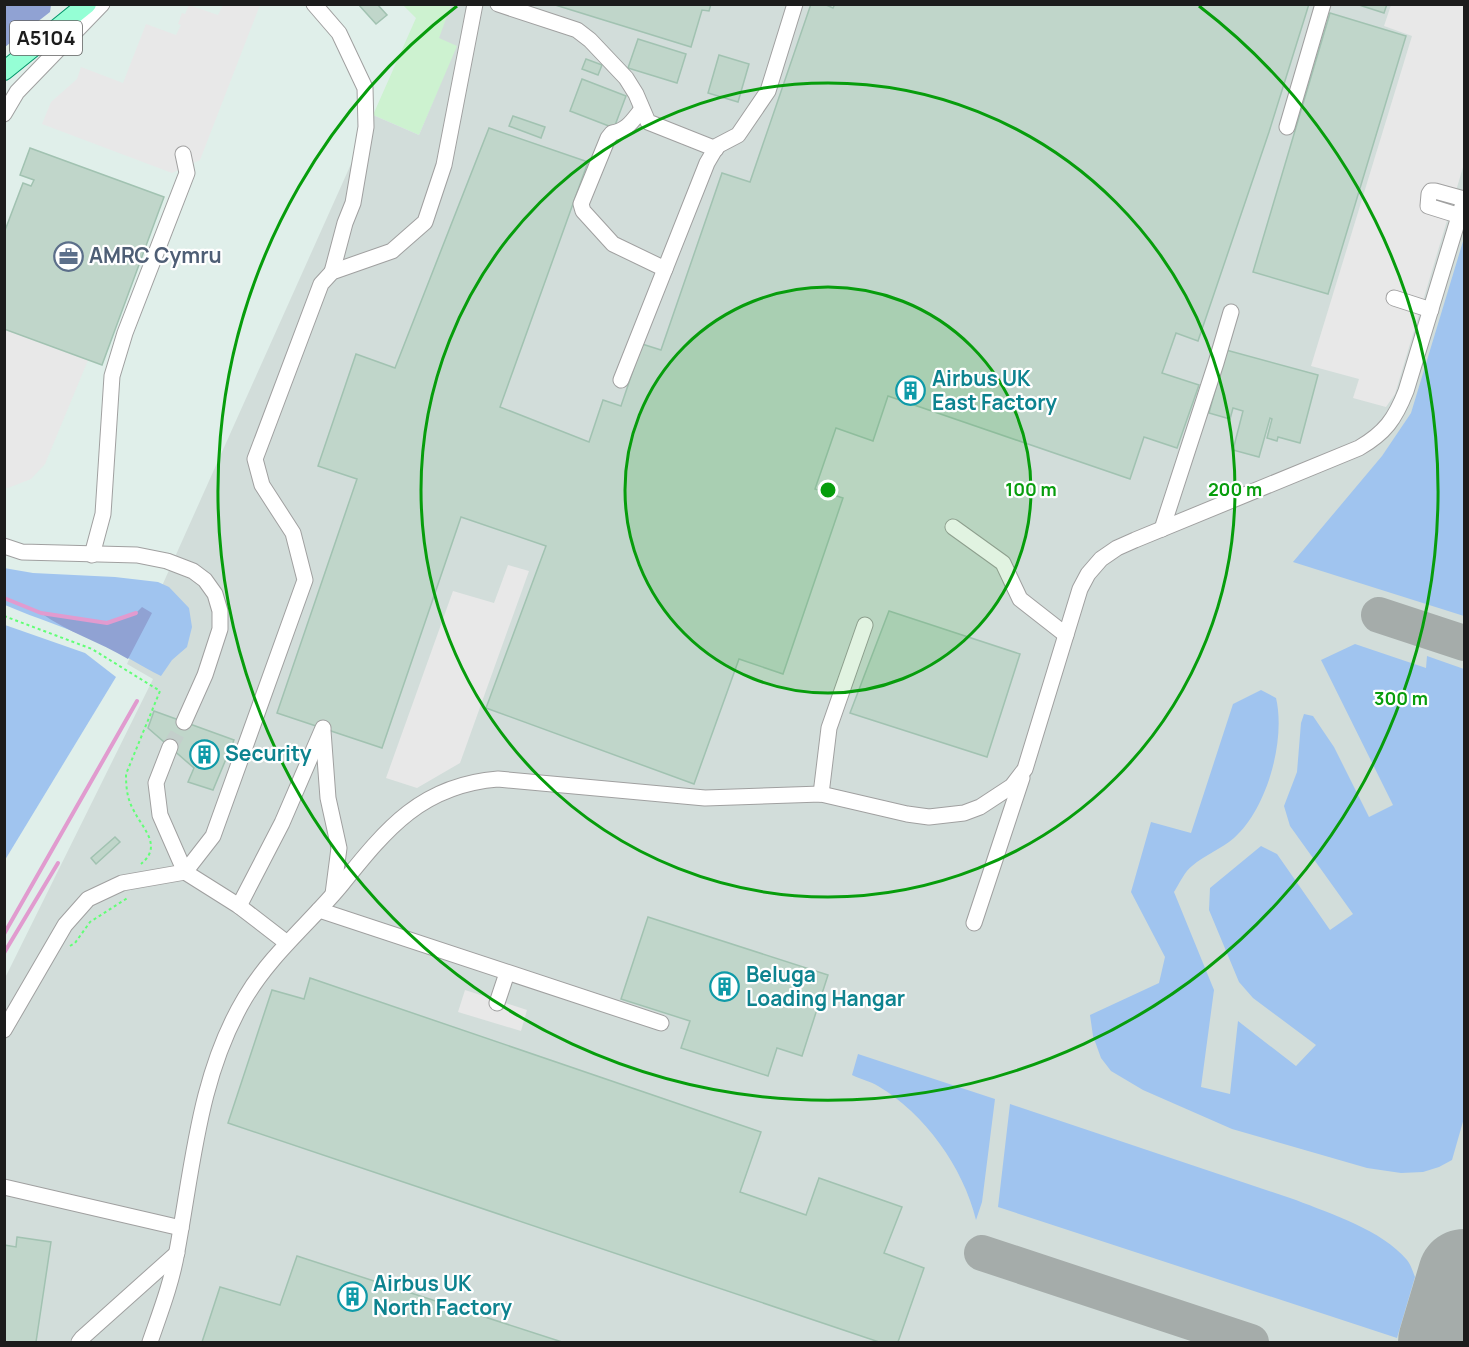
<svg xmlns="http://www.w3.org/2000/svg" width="1469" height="1347" viewBox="0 0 1469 1347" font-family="Manrope,sans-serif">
  <rect width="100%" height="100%" fill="#e0efea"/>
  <polygon fill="#cdf2d0" points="403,5 451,5 440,37 458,46 419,135 373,115 416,18"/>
  <polygon fill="#d2ddda" points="451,5 1464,5 1464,1342 5,1342 4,980 153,679 127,664 373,115 419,135 457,46 439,38"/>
  <g fill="#a0c4ef">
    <polygon points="1464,238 1464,616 1293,562 1382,456 1411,413"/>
    <path d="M4 568 33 573 115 577 158 582 169 587 189 608 192 627 187 647 172 660 161 676C141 666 123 654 104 645 72 629 37 619 5 605Z"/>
    <polygon points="5,625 85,653 116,677 5,860"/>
    <path d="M1355 644 1426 668 1427 656 1464 669V1118L1452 1160 1439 1167 1423 1172 1401 1173 1367 1168 1232 1129 1143 1090 1111 1071 1101 1058 1093 1036 1090 1015 1159 983 1165 957 1131 892 1151 822 1191 833 1233 704 1261 690 1276 698C1286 740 1267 809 1234 838 1221 849 1205 855 1192 866 1185 871 1179 884 1174 892L1214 990 1201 1087 1230 1094 1238 1021 1296 1066 1316 1045 1253 998 1239 982 1209 910 1210 888 1261 846 1277 854 1330 930 1353 914 1290 826 1284 806 1297 772 1301 723 1304 714 1313 716 1334 747 1369 817 1393 805 1321 660Z"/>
    <path d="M858 1054 995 1099 982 1202 976 1220C963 1167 925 1114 878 1086 870 1081 860 1079 852 1075Z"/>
    <path d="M1010 1104 1296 1200C1331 1214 1382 1230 1407 1260 1411 1265 1413 1272 1415 1277L1397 1338 998 1207Z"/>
  </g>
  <g fill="#90a2d3">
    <polygon points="5,4 51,4 51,5 50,12 5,47"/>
    <path d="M142 607 152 613 128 659C100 642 67 632 41 613L107 623 136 613Z"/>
  </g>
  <g fill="#e8e8e8">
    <polygon points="189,5 218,15 223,5 260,5 200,160 172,173 42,124 51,102 77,79 81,67 123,83 146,24 176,35 181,25 178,24 182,13 185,14"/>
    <polygon points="1391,5 1464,5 1464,164 1395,394 1386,407 1353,398 1359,379 1311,366 1412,36 1384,26"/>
    <polygon points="4,306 93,348 45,464 31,479 8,488 4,488"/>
    <polygon points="508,565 529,571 460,763 417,788 386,778 453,591 494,603"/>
    <polygon points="465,990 527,1010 521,1031 458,1012"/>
  </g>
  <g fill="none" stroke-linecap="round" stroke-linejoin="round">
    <g stroke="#e19bcf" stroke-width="4">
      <polyline points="4,598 41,613 107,623 136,613"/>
      <polyline points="4,934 137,701"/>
      <polyline points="4,953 58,863"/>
    </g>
    <g stroke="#a5acaa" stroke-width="36">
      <polyline points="1379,615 1464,643"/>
      <polyline points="982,1253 1251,1342"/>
    </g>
    <polyline stroke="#a5acaa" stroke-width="92" points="1444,1342 1464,1275"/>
  </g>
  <g fill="#c0d6ca" stroke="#a1c2b1" stroke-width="1.5">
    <polygon points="358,4 377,4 387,15 376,24"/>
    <polygon points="552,4 711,4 709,11 702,10 691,47"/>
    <polygon points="811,4 824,4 833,8 835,4 1309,4 1269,132 1198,341 1176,333 1162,373 1199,385 1177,448 1144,437 1130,479 888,396 873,441 836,428 815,489 843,498 783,674 739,659 694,784 486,708 546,546 461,517 382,748 277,713 357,479 318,466 356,354 395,368 489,128 588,162 500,407 589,442 603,400 621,406 642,344 661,350 722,173 750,182"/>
    <polygon points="1356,4 1387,4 1384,13"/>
    <polygon points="1330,13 1406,36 1328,294 1253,272"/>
    <polygon points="638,39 686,54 677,83 628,68"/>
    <polygon points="719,55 749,64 738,102 708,93"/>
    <polygon points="586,59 602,65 598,75 582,69"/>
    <polygon points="582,79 626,96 614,128 570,111"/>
    <polygon points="513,116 545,127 541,138 509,126"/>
    <polygon points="30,148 164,197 102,365 4,329 4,233 23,183 31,186 34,180 20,175"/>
    <polygon points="1226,350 1318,375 1300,443 1278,437 1277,441 1267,438 1272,419 1270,418 1259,457 1233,450 1243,411 1233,408 1230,419 1209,413"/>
    <polygon points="889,611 1020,654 987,757 850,713"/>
    <polygon points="154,711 234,740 213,790 188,782 194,768 148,728"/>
    <polygon points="115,837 120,842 96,864 91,858"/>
    <polygon points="648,917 828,975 802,1056 777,1048 768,1076 681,1048 690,1021 621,999"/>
    <polygon points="310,978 761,1132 740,1192 806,1215 819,1178 902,1207 884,1253 924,1268 898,1342 879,1342 228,1123 272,990 304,999"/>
    <polygon points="17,1237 51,1242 36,1342 4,1342 4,1245 16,1247"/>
    <polygon points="297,1256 562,1342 202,1342 220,1287 280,1305"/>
  </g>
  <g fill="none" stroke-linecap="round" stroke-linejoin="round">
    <polyline stroke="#c3cfcb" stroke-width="15" stroke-dasharray="15 8" stroke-linecap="butt" points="170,747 184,722"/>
    <defs>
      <g id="minor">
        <polyline points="314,4 339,33 365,88 366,127 353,203 345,223 332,272"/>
        <polyline points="498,4 577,30 590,40 626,78 636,94 648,122 716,149"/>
        <path d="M642 109C633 120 627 131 612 133L608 138 581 204 583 211 613 244 665 269"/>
        <polyline points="4,114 17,92 102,4"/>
        <polyline points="1287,127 1323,4"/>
        <polyline points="1460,216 1428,206 1429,194 1431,191 1435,191 1464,199"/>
        <polyline points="1394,298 1431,310"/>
        <polyline points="621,380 707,163 717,146 738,135 768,91 795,4"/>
        <polyline points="953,527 1003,563 1020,599 1066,635"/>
        <polyline points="1162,529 1216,363 1231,312"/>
        <polyline points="4,546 22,552 137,555 167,561 193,571 205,580 215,594 220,611 220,629 205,675 184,722"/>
        <polyline points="92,555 103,514 112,376 125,333 187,173 183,154"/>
        <polyline points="323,731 328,798 339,848 333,894"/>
        <polyline points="170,747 156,783 160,815 185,872 239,906 287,943"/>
        <polyline points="821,794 829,728 865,625"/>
        <polyline points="239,906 282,823 323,728"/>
        <polyline points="319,910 661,1023"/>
        <polyline points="974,923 1022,778"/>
        <polyline points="497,1003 507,973"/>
        <polyline points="4,1030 65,925 88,899 122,883 185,872 213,836 305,580 293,533 262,485 255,459 321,284 332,272 392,251 425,222 444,165 475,4"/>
        <polyline points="4,1187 181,1228"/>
        <polyline points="79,1342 82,1338 177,1253"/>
        <path d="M150 1342C160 1313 172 1282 177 1251 193 1165 199 1075 245 998 271 954 310 923 342 884 387 828 422 785 498 779L705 798 821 794 907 814 929 817 964 813 980 807 1012 786 1025 769 1080 589 1088 574 1101 559 1117 548 1135 540 1359 448C1385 433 1395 419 1406 391L1464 200"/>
      </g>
      <polyline id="major" points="4,71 87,4"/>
    </defs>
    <use href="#minor" stroke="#a0a0a0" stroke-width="17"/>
    <use href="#major" stroke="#009468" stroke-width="20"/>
    <g stroke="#61ff76" stroke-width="2" stroke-dasharray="3 3" stroke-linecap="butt">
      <path d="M4 616 92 649 160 691 126 774C126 787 127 799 134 811 143 829 163 846 141 864"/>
      <polyline points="70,946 75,943 90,922 129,897"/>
    </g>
    <use href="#minor" stroke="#fff" stroke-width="15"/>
    <use href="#major" stroke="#95ffd5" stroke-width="18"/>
  </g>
  <circle cx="828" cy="490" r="203" fill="#079d0c" fill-opacity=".12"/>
  <g fill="none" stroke="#079d0c" stroke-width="3">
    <circle cx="828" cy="490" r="203"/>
    <circle cx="828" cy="490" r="407"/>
    <path d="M1199 6A610 610 0 1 1 457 6"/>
  </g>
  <defs>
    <symbol id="office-ring" viewBox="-11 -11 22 22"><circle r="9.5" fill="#fff" stroke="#5c6f8a" stroke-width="1.5"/><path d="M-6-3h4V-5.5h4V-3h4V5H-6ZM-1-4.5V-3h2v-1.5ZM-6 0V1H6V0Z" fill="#5c6f8a"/></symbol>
    <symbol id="building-ring" viewBox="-11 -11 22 22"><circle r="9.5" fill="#fff" stroke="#0f9aa8" stroke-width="1.5"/><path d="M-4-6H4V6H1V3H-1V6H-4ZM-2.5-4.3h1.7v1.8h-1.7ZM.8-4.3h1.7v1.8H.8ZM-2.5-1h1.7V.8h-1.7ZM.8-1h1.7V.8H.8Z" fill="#0f9aa8"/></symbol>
  </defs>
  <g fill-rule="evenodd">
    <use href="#office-ring" x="52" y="240" width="33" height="33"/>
    <use href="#building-ring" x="894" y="374" width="33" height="33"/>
    <use href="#building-ring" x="188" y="738" width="33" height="33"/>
    <use href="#building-ring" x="708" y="970" width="33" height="33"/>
    <use href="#building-ring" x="336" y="1280" width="33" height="33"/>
  </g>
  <g text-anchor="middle" stroke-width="4.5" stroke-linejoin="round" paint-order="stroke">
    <rect fill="#fff" stroke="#606060" stroke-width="1.5" x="10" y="21" width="72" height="34" rx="4.5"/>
    <g font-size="20" font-weight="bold" fill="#1c1c1c">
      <text x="46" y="45">A5104</text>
    </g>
    <g font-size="21" font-weight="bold" fill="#4e5e75" stroke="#fff" text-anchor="start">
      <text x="89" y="263">AMRC Cymru</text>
    </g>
    <g font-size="21" font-weight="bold" fill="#0d838f" stroke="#fff" text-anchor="start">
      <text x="932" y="386">Airbus UK<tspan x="932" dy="24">East Factory</tspan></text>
      <text x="225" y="761">Security</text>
      <text x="746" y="982">Beluga<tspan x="746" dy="24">Loading Hangar</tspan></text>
      <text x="373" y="1291">Airbus UK<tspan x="373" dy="24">North Factory</tspan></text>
    </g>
  </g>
  <circle cx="828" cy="490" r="9" fill="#079d0c" stroke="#fff" stroke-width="3"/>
  <g font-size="18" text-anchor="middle" font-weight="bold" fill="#079d0c" stroke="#fff" stroke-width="4.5" stroke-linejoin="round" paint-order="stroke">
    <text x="1031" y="496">100 m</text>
    <text x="1235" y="496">200 m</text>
    <text x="1401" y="705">300 m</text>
  </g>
  <rect width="1469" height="1347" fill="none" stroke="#1c1c1c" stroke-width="12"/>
</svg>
